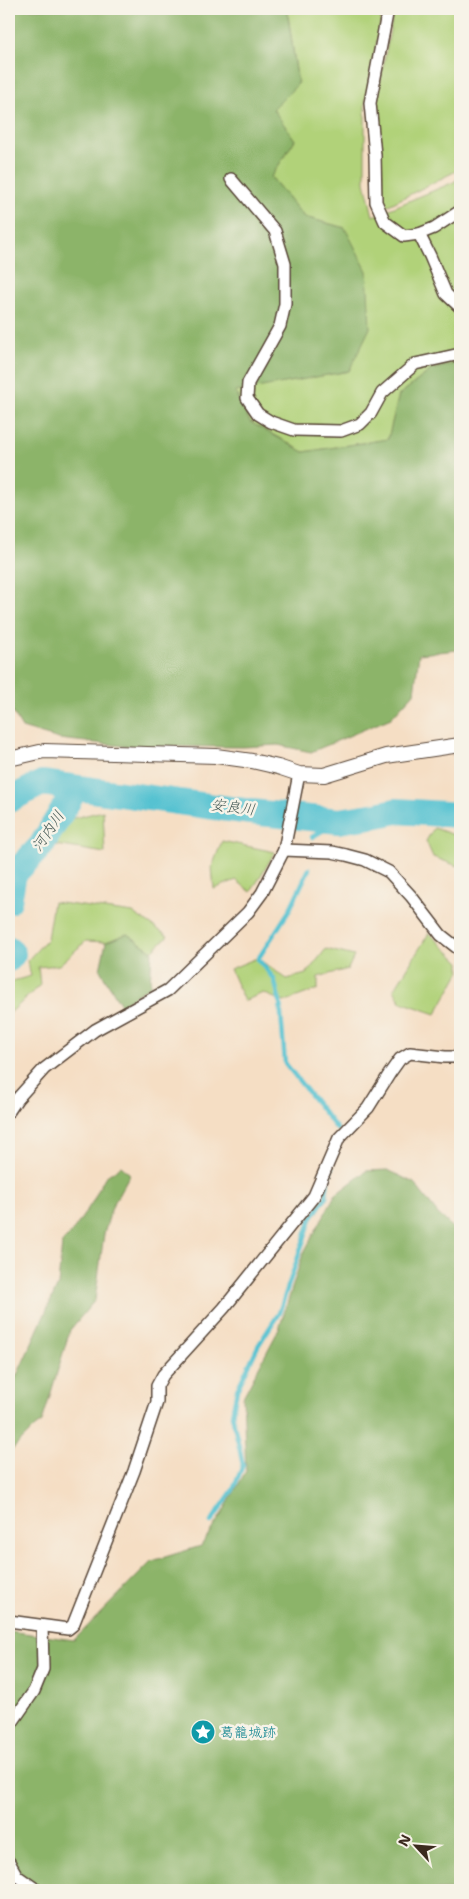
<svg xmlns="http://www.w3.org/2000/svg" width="469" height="1899" viewBox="0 0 469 1899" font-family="'Shantell Sans','Klee One',sans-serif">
  <rect width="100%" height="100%" fill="#f7f3e8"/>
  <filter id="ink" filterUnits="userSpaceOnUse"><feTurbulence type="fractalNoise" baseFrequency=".02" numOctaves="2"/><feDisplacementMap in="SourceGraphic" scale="10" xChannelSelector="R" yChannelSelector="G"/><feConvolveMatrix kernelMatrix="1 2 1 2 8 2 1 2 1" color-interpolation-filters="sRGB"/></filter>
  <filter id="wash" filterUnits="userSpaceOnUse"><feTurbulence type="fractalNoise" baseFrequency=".0096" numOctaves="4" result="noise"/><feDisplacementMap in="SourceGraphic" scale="20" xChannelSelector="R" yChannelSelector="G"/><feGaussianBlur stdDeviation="1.12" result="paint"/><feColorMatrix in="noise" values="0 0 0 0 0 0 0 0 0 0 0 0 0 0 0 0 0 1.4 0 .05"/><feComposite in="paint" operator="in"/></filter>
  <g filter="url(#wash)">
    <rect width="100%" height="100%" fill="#f5dec4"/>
    <g fill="#b1d279" stroke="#767e4c">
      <polygon points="287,9 383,9 365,104 365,182 373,216 454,182 460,176 460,362 431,370 399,395 388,439 304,452 250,422 235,391 349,371 345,228 304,217 271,177 295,140 272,109 298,84"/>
      <polygon points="394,9 460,9 460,169 383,208 376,104"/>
      <polygon points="103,811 105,853 56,845 66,820"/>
      <polygon points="434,828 460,837 460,864 458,866 433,857 426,841"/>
      <polygon points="222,841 275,852 251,892 236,880 214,889 212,867"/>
      <polygon points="53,902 133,913 168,936 152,951 127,934 106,942 86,941 59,965 38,967 40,985 9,1014 9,985 13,981 31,976 27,961 47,939"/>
      <polygon points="429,933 460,962 460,971 436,1014 401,1002 394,990"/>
      <polygon points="326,949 354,956 348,969 318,977 318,989 284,1002 263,993 244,1001 230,969 257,958 287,979 306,974"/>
    </g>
    <g fill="#8cb469" stroke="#646f44">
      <polygon points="9,9 287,9 298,84 273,109 295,140 271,177 304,217 345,228 367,271 370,328 349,371 235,392 250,422 304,452 388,439 399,395 431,370 460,362 460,647 458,650 419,654 414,693 391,718 311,752 278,745 243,747 123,746 59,739 22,728 9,706"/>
      <polygon points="127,934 152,951 150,986 121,1005 100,970 106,942"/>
      <polygon points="121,1166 130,1174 112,1207 104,1234 95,1300 70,1330 42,1422 35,1427 9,1453 9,1389 19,1371 58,1285 62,1243 75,1228 93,1201 105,1177"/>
      <polygon points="388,1170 414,1183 438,1214 460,1234 460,1890 9,1890 9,1631 74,1640 152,1561 201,1546 223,1512 246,1471 243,1397 279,1329 303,1254 335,1195 366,1171"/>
    </g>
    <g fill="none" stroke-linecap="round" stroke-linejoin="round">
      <g stroke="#56c2d1" stroke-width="4.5">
        <polyline points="312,837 339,821"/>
        <polyline points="309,869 289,911 258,959 274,979 280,1002 285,1063 337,1129"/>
        <polyline points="211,1522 233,1490 243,1465 232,1415 237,1390 258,1346 279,1313 311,1219 326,1197 328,1178 332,1168"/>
      </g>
      <g stroke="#56c2d1" stroke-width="26">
        <polyline points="9,800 42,783 251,812 339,821 378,815 396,811 460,815"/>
        <polyline points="9,901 14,874 41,846 76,788"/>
        <polyline points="9,949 13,954 9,959"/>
      </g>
    </g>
  </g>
  <g filter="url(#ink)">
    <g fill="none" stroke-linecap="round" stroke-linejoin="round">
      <defs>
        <g id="minor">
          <polyline points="388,9 370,103 375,155 376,202 385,222 404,236 419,234"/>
          <polyline points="231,179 275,231 285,264 285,304 280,326 248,383 247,398 258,414 271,422 294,430 341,431 360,424 371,413 382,393 415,364 460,354"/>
          <polyline points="460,211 434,228 419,234 430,256 446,294 460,307"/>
          <polyline points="284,850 332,852 346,855 365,860 389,872 411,896 441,935 460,950"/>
          <polyline points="9,1111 17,1099 44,1069 95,1030 168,990 248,912 262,893 284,850 299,774"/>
          <polyline points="9,1621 68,1629 73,1625 134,1471 157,1402 157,1386 163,1375 224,1308 314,1196 339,1138 368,1108 390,1073 400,1059 410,1053 445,1057 460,1057"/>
          <polyline points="9,1727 34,1691 43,1669 42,1626"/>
          <polyline points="9,1862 17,1876 37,1890"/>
        </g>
        <polyline id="tertiary" points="9,759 44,751 216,756 252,761 278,767 299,774 324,775 386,756 460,745"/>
      </defs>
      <use href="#minor" stroke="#574537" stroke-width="14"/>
      <use href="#tertiary" stroke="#574537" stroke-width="16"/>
      <use href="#minor" stroke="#fff" stroke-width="11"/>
      <use href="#tertiary" stroke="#fff" stroke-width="14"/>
    </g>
  </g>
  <defs>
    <symbol id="sight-disc" viewBox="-11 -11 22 22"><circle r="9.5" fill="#0f9aa8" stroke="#f7f3e8"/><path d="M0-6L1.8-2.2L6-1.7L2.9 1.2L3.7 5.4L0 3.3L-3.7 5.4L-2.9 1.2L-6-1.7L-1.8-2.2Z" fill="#fff"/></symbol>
  </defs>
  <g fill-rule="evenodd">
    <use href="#sight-disc" x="189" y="1718" width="28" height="28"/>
  </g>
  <g text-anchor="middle" stroke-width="5" stroke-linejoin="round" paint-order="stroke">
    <g font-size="14" fill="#0d838f" stroke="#f7f3e8" text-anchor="start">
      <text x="220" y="1737">葛籠城跡</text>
    </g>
    <g font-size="15" font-style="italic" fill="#435854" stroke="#f7f3e8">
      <text transform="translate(233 807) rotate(7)" y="5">安良川</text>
      <text transform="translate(48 831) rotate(-56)" y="5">河内川</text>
    </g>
  </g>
  <rect width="469" height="1899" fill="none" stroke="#f7f3e8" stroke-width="30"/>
  <g transform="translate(416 1846) rotate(296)" stroke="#f7f3e8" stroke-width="4" paint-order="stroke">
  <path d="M0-4L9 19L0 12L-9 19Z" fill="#3b2a1e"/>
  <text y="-8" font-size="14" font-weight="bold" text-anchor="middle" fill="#3b2a1e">N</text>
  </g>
</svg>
